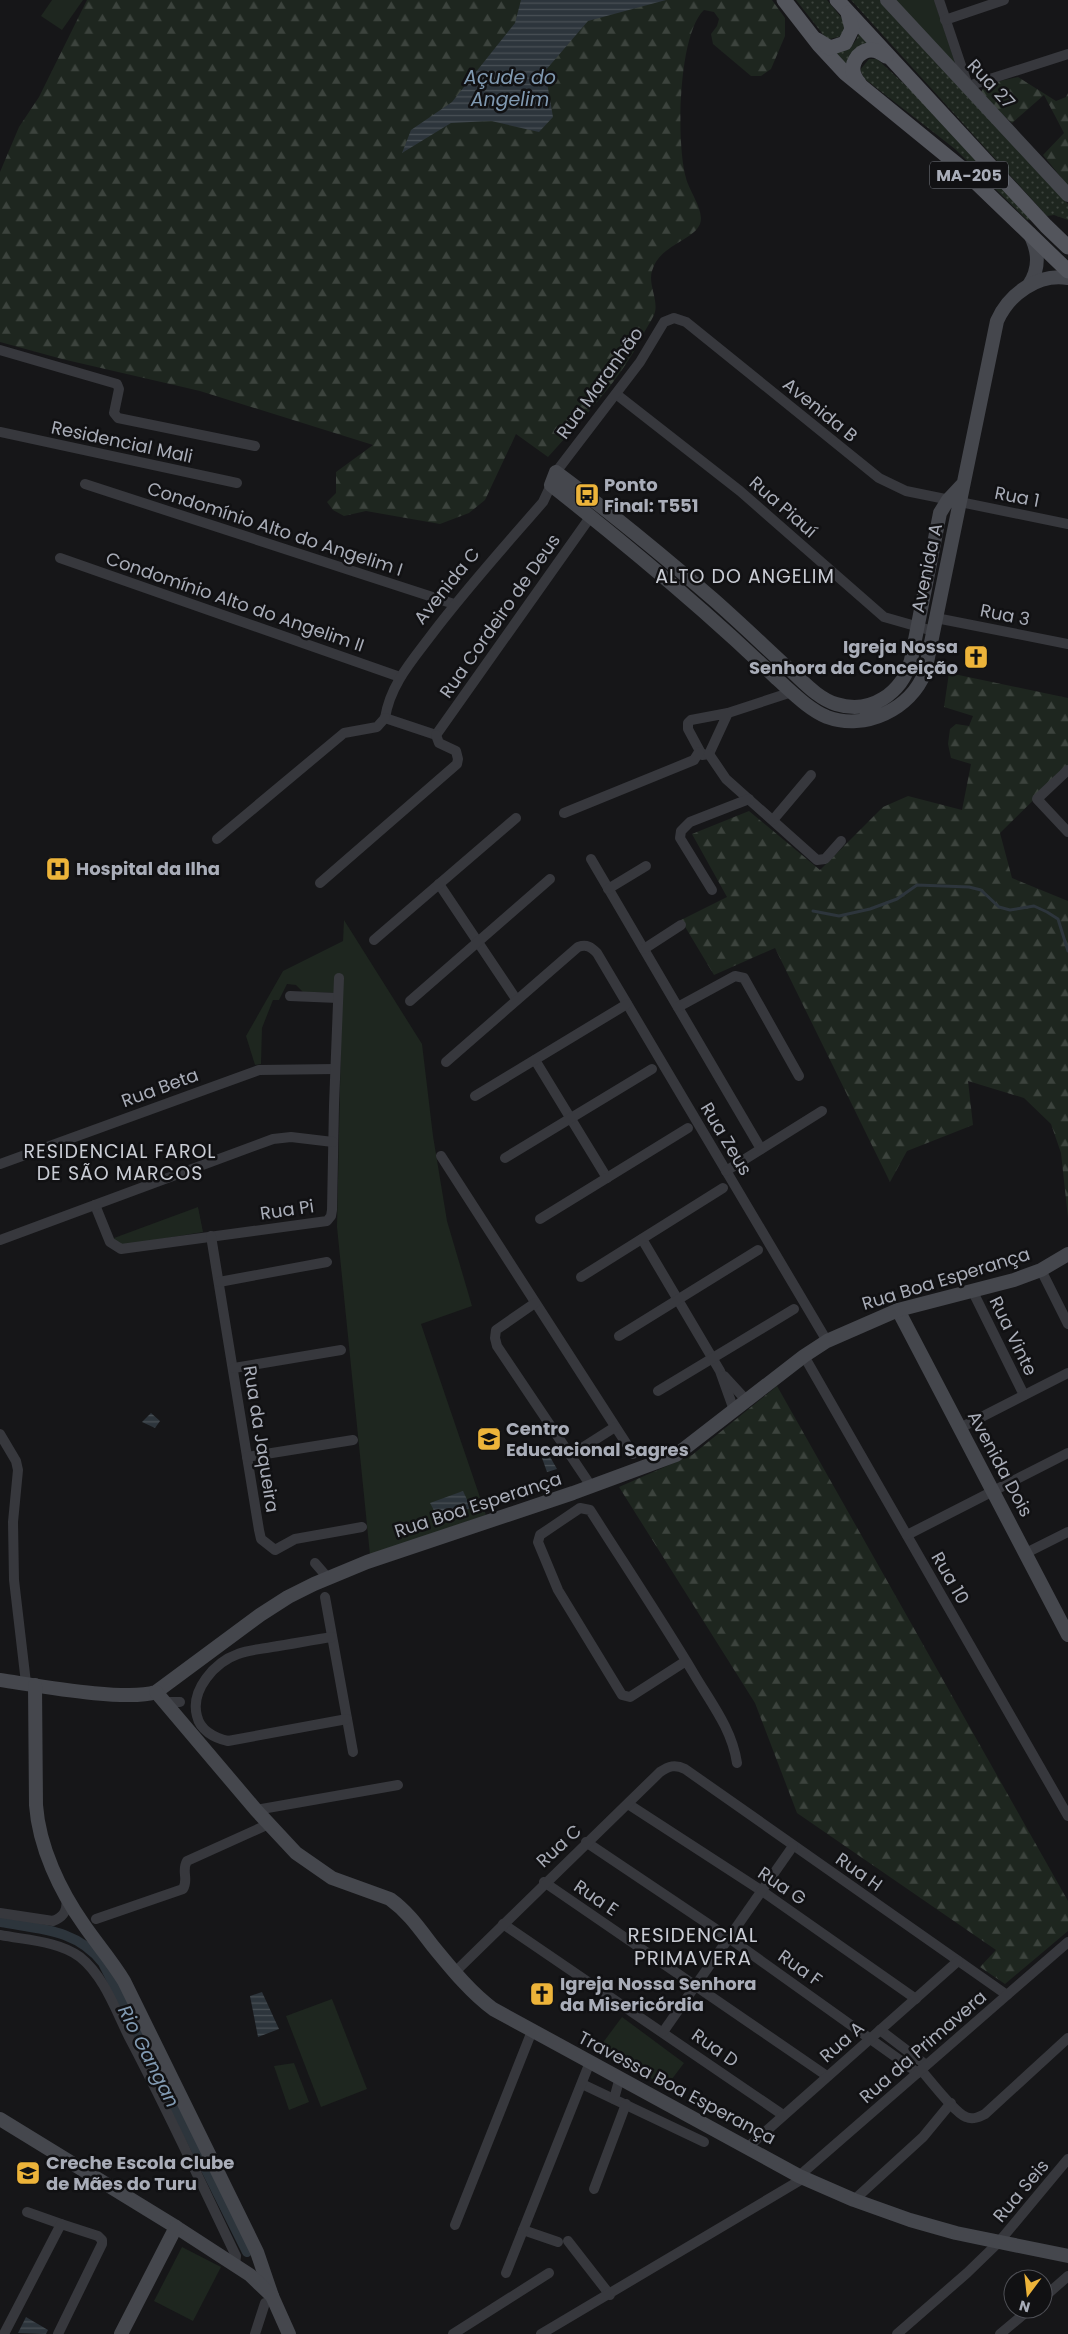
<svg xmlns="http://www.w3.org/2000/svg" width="1068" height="2334" viewBox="0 0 1068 2334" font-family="Poppins,sans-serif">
  <defs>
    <pattern id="grass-dots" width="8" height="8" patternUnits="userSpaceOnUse" patternTransform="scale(1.25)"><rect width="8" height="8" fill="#1e261f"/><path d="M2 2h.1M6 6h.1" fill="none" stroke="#3c433d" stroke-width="1.8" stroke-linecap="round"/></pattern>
    <pattern id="forest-firs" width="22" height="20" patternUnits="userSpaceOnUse" patternTransform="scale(1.25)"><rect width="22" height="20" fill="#1e261f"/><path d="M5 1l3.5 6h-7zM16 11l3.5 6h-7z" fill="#3c433d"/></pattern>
    <pattern id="water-rules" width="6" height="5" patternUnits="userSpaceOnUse" patternTransform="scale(1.25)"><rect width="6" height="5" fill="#2d353c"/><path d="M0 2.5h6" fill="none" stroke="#495056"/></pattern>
  </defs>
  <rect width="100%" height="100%" fill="#161618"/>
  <g fill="url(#grass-dots)">
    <polygon points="796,0 827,0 846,23 842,36 830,39 825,37"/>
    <polygon points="851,0 882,0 1068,204 1068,220 1054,215 1047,216"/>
    <path d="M860 30 872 45 847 66 834 53C849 51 856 44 860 30Z"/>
    <polygon points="869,59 877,59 913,92 1032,220 1027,220 955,149 865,79 860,70"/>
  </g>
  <g fill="url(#forest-firs)">
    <path d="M87 0H772L785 18V36L771 69 761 76H751L713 44 711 34 717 26 719 19 714 12 704 10C678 34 676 144 686 178 689 191 705 211 700 224 693 241 659 245 652 271 648 284 658 299 655 312 653 319 646 328 643 335 619 382 583 418 548 457L516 434 485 500 469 513 440 524 366 511 344 516 333 510 327 502 336 493V472L373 445 200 391 62 359 0 342V172L19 127 39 97Z"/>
    <polygon points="1018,77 1056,101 1066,97 1068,93 1068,186 1043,155 1064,133 1044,95 1012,123 984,97 981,92 986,84"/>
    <polygon points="949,673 1068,698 1068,766 1000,833 1012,878 1068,901 1068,1218 1061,1153 1051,1124 1024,1098 968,1081 973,1125 907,1151 890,1182 775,948 714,975 681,920 727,897 692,834 749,811 820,870 883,807 908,796 962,810 971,764 951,758 948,744 950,729 956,724 969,726 973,716 944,707"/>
    <polygon points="777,1386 1068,1901 1068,1931 1005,1984 980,1967 996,1950 797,1813 755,1703 619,1487 692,1455"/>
  </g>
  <g fill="#1e261f">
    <polygon points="52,0 83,0 62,30 41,16"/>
    <polygon points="894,0 934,0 955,62 953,63"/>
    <polygon points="344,920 422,1044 433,1136 447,1221 472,1306 421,1324 486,1515 370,1555 337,1227 342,993 303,992 296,985 287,984 279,1000 273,1000 262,1028 261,1064 255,1065 246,1036 283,971 343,941"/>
    <polygon points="198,1207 203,1232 119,1246 116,1244 114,1238"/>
    <polygon points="332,1999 367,2089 321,2107 286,2016"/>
    <polygon points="622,2017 684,2063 666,2087 599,2048"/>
    <polygon points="294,2063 309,2102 289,2110 274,2066"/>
    <polygon points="182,2247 221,2267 193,2321 154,2301"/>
  </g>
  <g fill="url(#water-rules)">
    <polygon points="521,0 666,0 588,21 545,71 553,117 539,132 491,121 451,123 402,153 411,130 452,102 515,23"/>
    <polygon points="151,1413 160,1421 155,1428 142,1422"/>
    <polygon points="549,1455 557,1469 547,1472 542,1458"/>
    <polygon points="463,1491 471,1508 438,1518 430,1503"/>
    <polygon points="262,1992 279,2029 258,2037 250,1996"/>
    <polygon points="26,2317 48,2330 46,2334 18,2333"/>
  </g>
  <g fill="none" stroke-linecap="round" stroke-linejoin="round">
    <polyline stroke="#2d353c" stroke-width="3" points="813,911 839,916 870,909 897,899 917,885 969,887 981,890 999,907 1010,910 1034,906 1047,912 1058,919 1068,951"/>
    <path stroke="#2d353c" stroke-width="10" d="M0 1922C39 1929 77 1929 103 1963L247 2252"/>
    <g stroke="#37383d" stroke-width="10">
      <polyline points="939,0 968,86 1068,54"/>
      <polyline points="945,20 1004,0"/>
      <polyline points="0,350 117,384 119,389 114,413 118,418 255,446"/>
      <polyline points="616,394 740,491 884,617 933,631"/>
      <polyline points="0,432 237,483"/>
      <polyline points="556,472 640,362 664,322 674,318 686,322 879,478 906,491 1068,524"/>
      <polyline points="85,484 454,604"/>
      <polyline points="60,558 400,677"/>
      <polyline points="936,618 1068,644"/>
      <polyline points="728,713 709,754 702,755 688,729 688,723 691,720 728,713 792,692"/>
      <path d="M385 718C390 686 410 663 429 638 464 591 504 547 543 502L551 485"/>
      <polyline points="385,718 436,735"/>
      <polyline points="436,735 591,516"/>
      <polyline points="709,754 726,779 817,860 825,859 841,841"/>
      <polyline points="1068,770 1037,799 1068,832"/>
      <polyline points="564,813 694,760 699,752"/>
      <polyline points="773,820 811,775"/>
      <polyline points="217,839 344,733 377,727 385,718"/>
      <polyline points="591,859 761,1149"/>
      <polyline points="320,883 457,764 458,759 456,751 439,743 436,735"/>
      <polyline points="439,884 516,999"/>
      <polyline points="608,889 646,866"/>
      <polyline points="712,890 680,838 681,831 690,822 749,799"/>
      <polyline points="374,940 516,818"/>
      <polyline points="644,949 681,925"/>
      <polyline points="290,996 338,998"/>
      <polyline points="410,1001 550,879"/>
      <polyline points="678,1007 735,976 744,978 799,1076"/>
      <polyline points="535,1060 607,1178"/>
      <path d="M446 1062 578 947C587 944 591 947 597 953L827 1341"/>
      <polyline points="475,1096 627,1004"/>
      <polyline points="441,1156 633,1454"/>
      <polyline points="505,1158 652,1069"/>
      <polyline points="0,1164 259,1070 335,1069"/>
      <polyline points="726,1171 822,1111"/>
      <polyline points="95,1205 110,1242 121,1249 327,1221 331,1216 332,1210 334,1105 339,978"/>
      <polyline points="540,1219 688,1128"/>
      <polyline points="211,1236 259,1530 261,1539 275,1550 295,1539 362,1527"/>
      <polyline points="642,1239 720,1371 734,1410"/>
      <polyline points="0,1240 273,1139 291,1137 333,1142"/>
      <polyline points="1041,1270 1068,1324"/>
      <polyline points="581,1277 723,1188"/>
      <polyline points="219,1282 327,1262"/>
      <polyline points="973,1292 1024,1395"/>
      <polyline points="535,1303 496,1330 495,1338 497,1346 591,1486"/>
      <polyline points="619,1336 758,1250"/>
      <polyline points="804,1356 1068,1816"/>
      <polyline points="234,1368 341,1350"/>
      <polyline points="724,1376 747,1401"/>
      <polyline points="658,1391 794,1309"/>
      <polyline points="960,1428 1068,1373"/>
      <polyline points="0,1434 16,1461 18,1470 13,1522 14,1580 26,1683"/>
      <polyline points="571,1455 615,1427"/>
      <polyline points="247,1457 353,1440"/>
      <polyline points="907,1535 1068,1453"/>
      <polyline points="1026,1553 1068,1532"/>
      <polyline points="315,1563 328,1578"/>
      <polyline points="325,1597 353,1752"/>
      <path d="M332 1637C312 1640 292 1644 272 1647 261 1649 248 1650 238 1654 215 1662 190 1690 197 1716 200 1730 214 1738 228 1741L347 1719"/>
      <path d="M686 1661 630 1697 622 1695 558 1590 538 1542 540 1535 580 1508 590 1510C625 1565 661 1619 694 1674 711 1703 732 1729 737 1763"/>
      <polyline points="165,1702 180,1702"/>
      <polyline points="628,1804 762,1891 916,1999"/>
      <polyline points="256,1810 398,1785"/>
      <polyline points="586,1842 729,1938 918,2073"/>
      <polyline points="544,1882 827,2076"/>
      <path d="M0 1913 53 1921C64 1917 68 1910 66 1898"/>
      <path d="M96 1919 183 1889C189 1879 181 1871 187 1861L269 1824"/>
      <polyline points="503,1924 783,2115"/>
      <path d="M0 1935C25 1940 59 1941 80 1957 104 1976 116 2011 129 2037 167 2109 201 2183 236 2256L235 2265"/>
      <path d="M455 1972 660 1772C669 1766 675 1764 685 1769L1007 1995"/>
      <polyline points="880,2030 926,2065"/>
      <polyline points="663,2032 793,1846"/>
      <path d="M921 2070C930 2080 955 2113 966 2117 973 2120 979 2117 985 2114L1068 2038"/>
      <polyline points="582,2084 704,2142"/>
      <polyline points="614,2099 620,2077"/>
      <polyline points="747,2148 958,1961"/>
      <polyline points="799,2176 1068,1942"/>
      <polyline points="594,2189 626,2104"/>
      <polyline points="854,2200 923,2137 951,2103"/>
      <polyline points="27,2212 61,2224"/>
      <polyline points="455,2225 532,2031"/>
      <polyline points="523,2230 558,2242"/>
      <polyline points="568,2241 610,2295"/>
      <polyline points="506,2273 590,2062"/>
      <polyline points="1043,2298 1068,2276"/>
      <polyline points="4,2334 61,2224 98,2236 102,2240 102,2244 58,2334"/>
      <polyline points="255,2334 265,2303"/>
      <polyline points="453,2334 549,2273"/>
      <polyline points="541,2334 804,2178"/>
      <polyline points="897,2334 967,2273 998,2243 1068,2159"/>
      <polyline points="1000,2334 1030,2309"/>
    </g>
    <g stroke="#45474d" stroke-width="14">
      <polyline points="887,0 1068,195"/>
      <path d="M1029 285C1040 268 1039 252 1030 234"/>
      <path d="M963 484 948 500 940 513 911 660C902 693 871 715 836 704 817 698 803 681 788 668 763 645 738 621 713 599 662 555 610 512 556 472L551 485C603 526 654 568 703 611 728 633 752 655 776 678 792 692 808 709 827 717 865 731 911 709 925 672L997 321C1009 294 1038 273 1068 278"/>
      <polyline points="898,1310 1068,1635"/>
      <path d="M0 1680C35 1685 126 1702 156 1692L260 1615 288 1597 314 1584 367 1562 573 1493 676 1455 804 1356 827 1341 898 1310 1014 1280 1041 1270 1068 1254"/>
      <path d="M35 1685 36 1805C39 1847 60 1891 84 1925 97 1944 112 1961 124 1981L257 2252 272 2296"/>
      <path d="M156 1692 256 1810 296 1853 332 1878 390 1899C408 1912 419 1928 432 1945 451 1968 469 1991 493 2009L799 2176 854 2200 910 2220 956 2233 1068 2256"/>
      <polyline points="0,2119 176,2227 250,2275 272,2296 289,2334"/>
      <polyline points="121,2334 176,2227"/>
    </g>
    <g stroke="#53555c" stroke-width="15">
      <polyline points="784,0 819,45 845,73 959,166 1068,271"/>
      <polyline points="837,0 1046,226 1068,247"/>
      <polyline points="817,40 830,48 845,43 852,29 848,13"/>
      <path d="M859 83C851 74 851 65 858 56 867 47 876 49 886 56"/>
    </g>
  </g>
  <defs>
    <symbol id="bus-square" viewBox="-11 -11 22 22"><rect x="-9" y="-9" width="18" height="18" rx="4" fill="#edb43a" stroke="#111113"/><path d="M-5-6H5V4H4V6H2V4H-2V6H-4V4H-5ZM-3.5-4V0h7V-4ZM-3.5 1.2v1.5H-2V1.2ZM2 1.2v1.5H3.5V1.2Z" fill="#111"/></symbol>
    <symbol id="church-square" viewBox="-11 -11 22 22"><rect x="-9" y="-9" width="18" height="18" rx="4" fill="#edb43a" stroke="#111113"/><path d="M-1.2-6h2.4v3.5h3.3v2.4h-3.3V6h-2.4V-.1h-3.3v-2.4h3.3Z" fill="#111"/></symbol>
    <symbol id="hospital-square" viewBox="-11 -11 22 22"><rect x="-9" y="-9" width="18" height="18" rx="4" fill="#edb43a" stroke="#111113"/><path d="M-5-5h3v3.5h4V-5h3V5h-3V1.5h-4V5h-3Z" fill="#111"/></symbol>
    <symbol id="school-square" viewBox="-11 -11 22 22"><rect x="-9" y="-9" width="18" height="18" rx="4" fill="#edb43a" stroke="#111113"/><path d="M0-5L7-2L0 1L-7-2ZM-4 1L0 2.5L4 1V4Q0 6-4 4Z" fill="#111"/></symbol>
  </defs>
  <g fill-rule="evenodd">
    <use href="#bus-square" x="573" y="481" width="28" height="28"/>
    <use href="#church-square" x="962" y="643" width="28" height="28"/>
    <use href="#hospital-square" x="44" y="855" width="28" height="28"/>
    <use href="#school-square" x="475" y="1425" width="28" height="28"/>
    <use href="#church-square" x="528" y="1980" width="28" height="28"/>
    <use href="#school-square" x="14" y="2159" width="28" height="28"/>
  </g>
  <g text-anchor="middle" stroke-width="5" stroke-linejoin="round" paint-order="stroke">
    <rect fill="#111113" stroke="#7b7e86" stroke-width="1" x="930" y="161.5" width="78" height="27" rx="4"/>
    <g font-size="16" font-weight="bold" fill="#a9adb8">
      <text x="969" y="181">MA-205</text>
    </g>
    <g font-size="18" fill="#a9adb8" stroke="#111113">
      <text transform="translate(991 84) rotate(47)" y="6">Rua 27</text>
      <text transform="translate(600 383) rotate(-54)" y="6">Rua Maranhão</text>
      <text transform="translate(820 410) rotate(39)" y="6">Avenida B</text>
      <text transform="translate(122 442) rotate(12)" y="6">Residencial Mali</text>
      <text transform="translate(1017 497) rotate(11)" y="6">Rua 1</text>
      <text transform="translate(783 507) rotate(41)" y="6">Rua Piauí</text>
      <text transform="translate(275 529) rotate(18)" y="6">Condomínio Alto do Angelim I</text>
      <text transform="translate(927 568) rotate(-78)" y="6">Avenida A</text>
      <text transform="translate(447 586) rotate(-51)" y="6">Avenida C</text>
      <text transform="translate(235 602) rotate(19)" y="6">Condomínio Alto do Angelim II</text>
      <text transform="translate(1005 615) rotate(11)" y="6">Rua 3</text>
      <text transform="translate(500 616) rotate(-55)" y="6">Rua Cordeiro de Deus</text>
      <text transform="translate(160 1088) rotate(-20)" y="6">Rua Beta</text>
      <text transform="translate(726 1139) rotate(59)" y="6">Rua Zeus</text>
      <text transform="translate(287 1210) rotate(-8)" y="6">Rua Pi</text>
      <text transform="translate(946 1279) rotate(-17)" y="6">Rua Boa Esperança</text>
      <text transform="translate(1013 1336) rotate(64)" y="6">Rua Vinte</text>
      <text transform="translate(261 1439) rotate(81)" y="6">Rua da Jaqueira</text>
      <text transform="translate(1000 1464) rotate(62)" y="6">Avenida Dois</text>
      <text transform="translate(478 1505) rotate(-18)" y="6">Rua Boa Esperança</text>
      <text transform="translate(950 1578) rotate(60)" y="6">Rua 10</text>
      <text transform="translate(559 1846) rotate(-43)" y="6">Rua C</text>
      <text transform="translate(859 1872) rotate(35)" y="6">Rua H</text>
      <text transform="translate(782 1886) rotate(34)" y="6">Rua G</text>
      <text transform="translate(596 1898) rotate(34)" y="6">Rua E</text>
      <text transform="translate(800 1968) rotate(35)" y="6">Rua F</text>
      <text transform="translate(842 2042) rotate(-41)" y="6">Rua A</text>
      <text transform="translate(923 2047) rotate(-41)" y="6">Rua da Primavera</text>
      <text transform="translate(715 2048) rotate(35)" y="6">Rua D</text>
      <text transform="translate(677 2088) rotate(28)" y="6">Travessa Boa Esperança</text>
      <text transform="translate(1021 2191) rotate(-50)" y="6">Rua Seis</text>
    </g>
    <g font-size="18" font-weight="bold" fill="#a9adb8" stroke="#111113" text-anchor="start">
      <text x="604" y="491">Ponto<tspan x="604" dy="21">Final: T551</tspan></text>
      <text x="958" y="653" text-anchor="end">Igreja Nossa<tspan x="958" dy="21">Senhora da Conceição</tspan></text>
      <text x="76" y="875">Hospital da Ilha</text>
      <text x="506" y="1435">Centro<tspan x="506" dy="21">Educacional Sagres</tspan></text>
      <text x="560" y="1990">Igreja Nossa Senhora<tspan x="560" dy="21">da Misericórdia</tspan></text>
      <text x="46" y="2169">Creche Escola Clube<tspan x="46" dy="21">de Mães do Turu</tspan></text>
    </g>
    <g font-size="19" font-style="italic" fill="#819ab2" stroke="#111113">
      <text x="510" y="84">Açude do<tspan x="510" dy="22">Angelim</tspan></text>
      <text transform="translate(149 2056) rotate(63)" y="7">Rio Gangan</text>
    </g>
    <g font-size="19" letter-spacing="1" fill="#c9ccd4" stroke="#111113">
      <text x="745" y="583">ALTO DO ANGELIM</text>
      <text x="120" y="1158">RESIDENCIAL FAROL<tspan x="120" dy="22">DE SÃO MARCOS</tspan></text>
    </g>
    <g font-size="20" letter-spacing="1" fill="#c9ccd4" stroke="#111113">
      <text x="693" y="1942">RESIDENCIAL<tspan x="693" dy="23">PRIMAVERA</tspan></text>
    </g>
  </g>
  <g transform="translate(1028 2294) rotate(195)"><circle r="24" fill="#111113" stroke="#4e4f55"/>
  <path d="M0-4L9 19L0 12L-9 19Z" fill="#edb43a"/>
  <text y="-8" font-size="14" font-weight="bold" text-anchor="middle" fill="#a9adb8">N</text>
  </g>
</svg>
